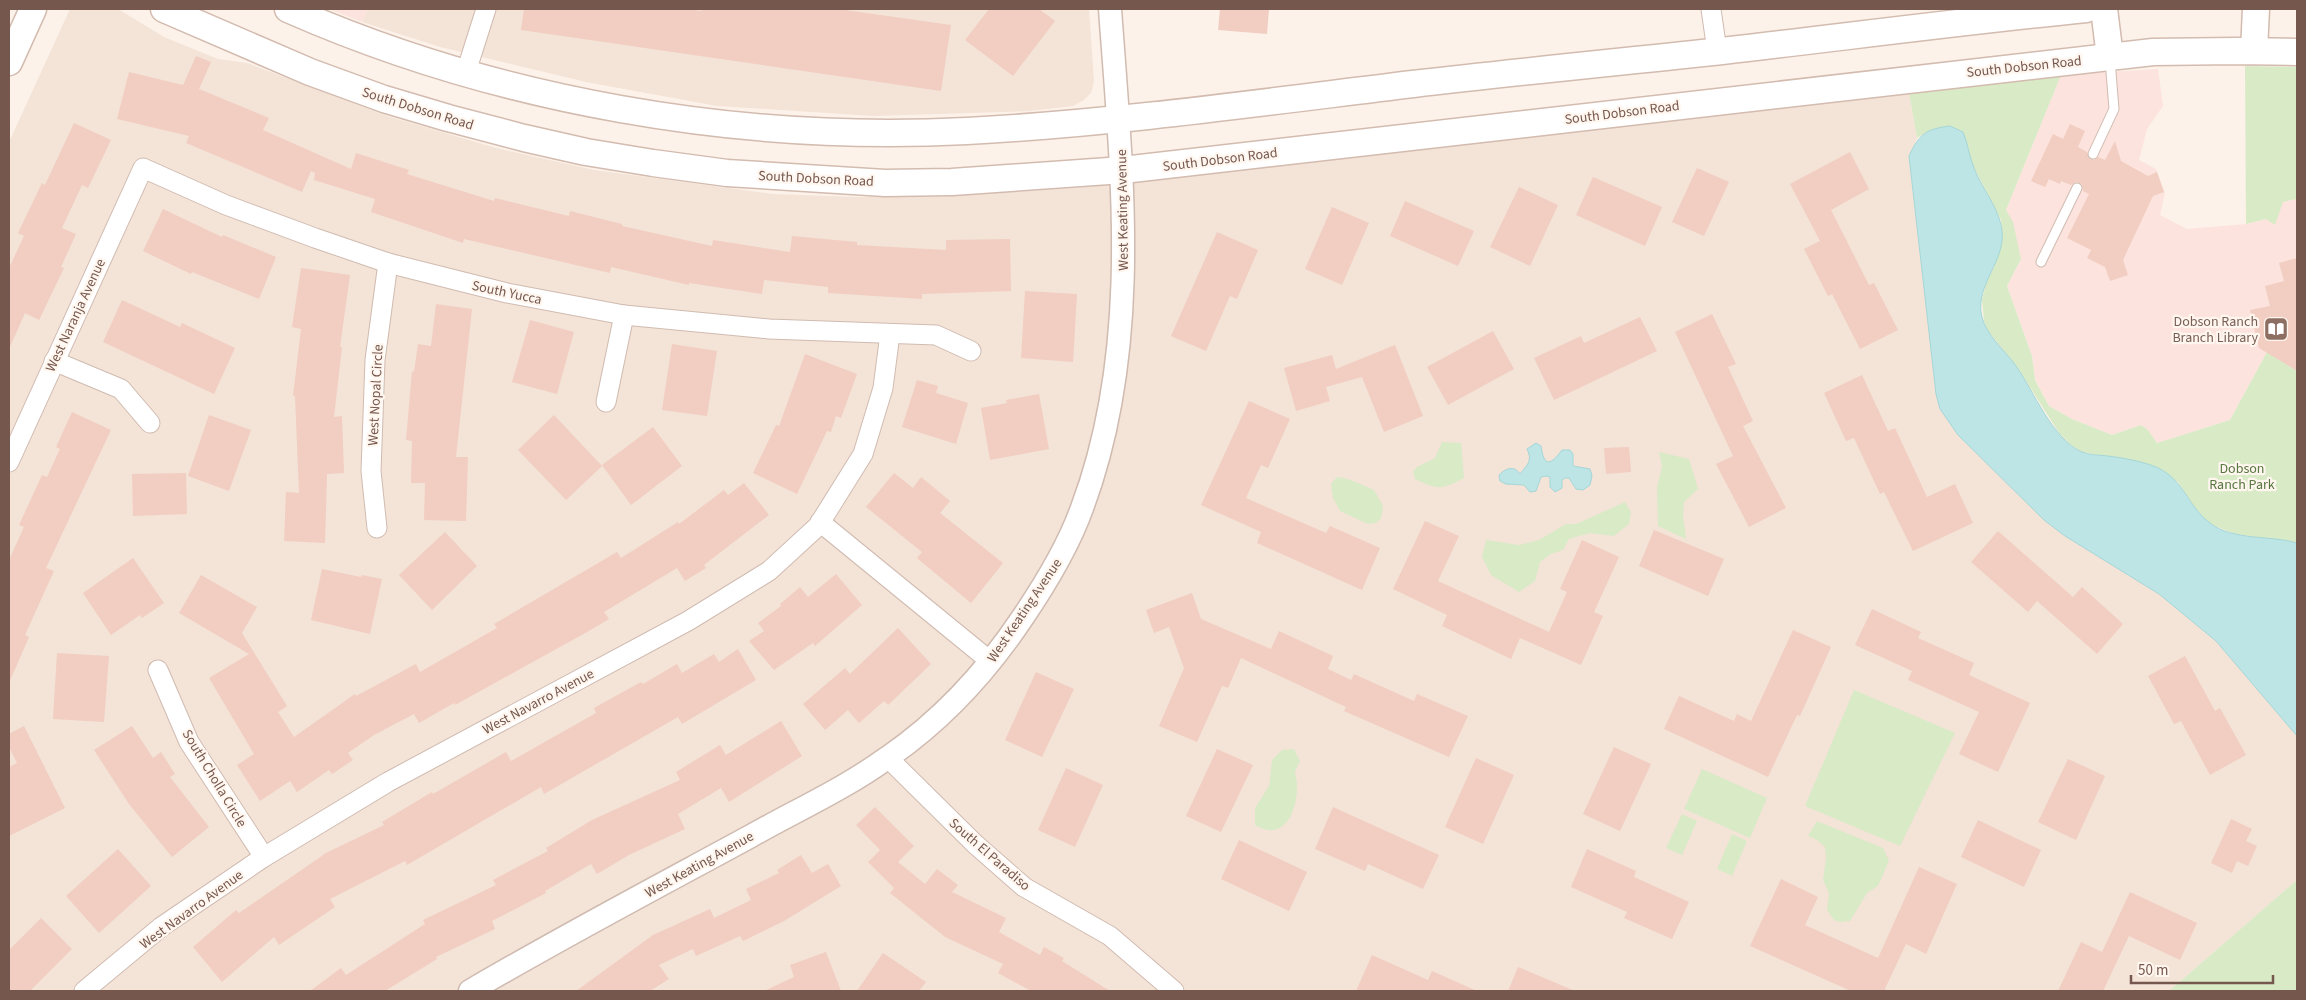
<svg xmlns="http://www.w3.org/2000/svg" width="2306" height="1000" viewBox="0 0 2306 1000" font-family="'Source Sans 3',sans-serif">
  <rect width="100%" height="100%" fill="#fcf2e9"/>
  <g fill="#f4e3d7">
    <polygon points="70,9 118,9 164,37 218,59 247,63 387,116 496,148 594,170 773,194 856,197 932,197 1076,188 1909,93 1917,138 1909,156 1936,394 1940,409 2044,520 2065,536 2159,594 2216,641 2297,736 2297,880 2169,991 9,991 9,142"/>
    <polygon points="368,9 1089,9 1094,81 1091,93 1084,100 1073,106 1030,111 874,116 717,106 586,82 440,47 362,22"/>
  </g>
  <g fill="#fce3dd">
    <polygon points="329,9 368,9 362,22"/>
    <polygon points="2158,69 2163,106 2147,129 2139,160 2156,169 2157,172 2165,193 2160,215 2187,229 2246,224 2266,219 2283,202 2297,199 2297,371 2267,352 2230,420 2157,443 2148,430 2141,425 2112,435 2072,419 2049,406 2035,379 2032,356 2007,286 2021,259 2006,210 2061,75"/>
  </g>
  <g fill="#d9eac7">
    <polygon points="2245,66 2297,67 2297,199 2283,202 2275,225 2266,219 2246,224"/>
    <path d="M2061 75 2006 210 2013 222 2021 259 2007 286 2032 356 2035 380 2049 406 2072 419 2112 435 2141 425 2148 430 2157 443 2230 420 2267 352 2297 371V543L2235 534 2210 524 2195 508 2178 482 2129 460 2082 452 2071 445 2059 433 2017 367 1988 331 1984 321 1982 300 1986 283 1994 267 2002 231 2001 220 1973 166 1963 132C1947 122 1932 129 1917 138L1909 93Z"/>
    <path d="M1442 442 1461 443 1464 478C1442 490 1437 490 1415 479L1413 472 1417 467 1435 458Z"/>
    <polygon points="1659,452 1689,459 1698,489 1684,502 1683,515 1686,539 1658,526 1657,488 1662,466"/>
    <path d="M1337 477C1350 478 1362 485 1374 490L1383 506 1381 518 1376 523 1368 524 1340 511 1333 498 1331 484Z"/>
    <polygon points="1625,502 1631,512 1629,524 1614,536 1590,533 1569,539 1563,550 1551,554 1540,562 1535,581 1519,592 1491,575 1482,557 1486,540 1519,545 1539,540 1566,524 1576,524"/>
    <polygon points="1854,690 1955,733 1900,846 1805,806"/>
    <path d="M1294 749 1300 761C1298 765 1296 769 1295 772 1295 776 1297 780 1297 784 1298 810 1285 843 1255 825V808L1269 786 1272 760 1282 750Z"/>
    <polygon points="1702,769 1767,798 1750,838 1684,809"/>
    <polygon points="1682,814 1697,821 1682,855 1666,848"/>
    <polygon points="1817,821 1883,848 1889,861 1878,886 1867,893 1850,921 1840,922 1834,920 1827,910 1829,893 1823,880 1826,858 1825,847 1817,840 1808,836"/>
    <polygon points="1732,834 1747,841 1732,876 1717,869"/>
    <polygon points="2297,880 2297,991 2169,991"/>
  </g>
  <g fill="#bde5e6" stroke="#a4d6d7">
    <path d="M1950 126 1963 132C1968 144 1969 156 1974 168 1983 192 2005 214 2002 241 1999 266 1978 286 1981 312 1984 334 2004 349 2016 366 2033 390 2053 440 2082 452 2089 455 2099 455 2108 456 2123 458 2141 461 2156 467 2185 480 2187 506 2210 523 2233 541 2270 535 2297 543V736L2216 641 2159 594 2065 536 2044 520 1958 435 1940 409 1936 394 1909 156C1919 134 1926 129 1950 126Z"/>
    <path d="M1536 443 1541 446C1544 468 1551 465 1562 450H1570L1573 454V466L1590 469 1592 476 1590 485 1583 490 1576 489 1569 478H1565L1562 480V488L1555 492 1550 487V477L1546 476 1541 477 1536 491 1530 492 1524 485 1506 484 1500 481 1499 475C1506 468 1514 465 1520 474 1527 465 1533 461 1527 449Z"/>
  </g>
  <g fill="#f1cec1">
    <polygon points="524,9 688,9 701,11 702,9 838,9 951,25 941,91 521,30"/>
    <polygon points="989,9 1039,9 1055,21 1013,76 965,40"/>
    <polygon points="1220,9 1269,9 1267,34 1218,30"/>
    <polygon points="196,56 211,62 199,89 269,118 263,130 351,169 356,153 409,170 407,174 494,201 495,198 569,216 570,211 622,224 622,226 712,246 713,240 790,252 792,236 857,242 857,245 946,250 946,240 1010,239 1011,291 922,294 922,299 828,293 828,287 764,280 762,294 689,283 689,285 611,267 610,273 464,239 463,243 371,212 375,199 314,180 315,173 311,171 302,192 186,143 189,136 117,119 129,72 183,85"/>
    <polygon points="74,123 111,140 88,188 82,185 62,228 76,234 61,267 64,268 39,320 25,313 9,349 9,268 24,236 18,233 42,183 45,185"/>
    <polygon points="2070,124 2085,131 2078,147 2087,152 2090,159 2094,160 2098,157 2105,160 2115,141 2121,161 2148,176 2157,172 2164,192 2153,196 2123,260 2128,275 2110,281 2105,267 2087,258 2091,250 2067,238 2089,194 2083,191 2082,184 2076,182 2071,185 2061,181 2060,184 2049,179 2045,187 2031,181 2053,134 2063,139"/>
    <polygon points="1850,152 1869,189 1831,210 1869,285 1874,283 1898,330 1860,349 1832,294 1828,296 1804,249 1820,241 1790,184"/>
    <polygon points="1697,168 1729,182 1704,236 1672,222"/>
    <polygon points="1593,177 1662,207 1645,246 1576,215"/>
    <polygon points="1519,187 1558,205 1530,266 1490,247"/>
    <polygon points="1405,201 1474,231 1458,266 1390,236"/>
    <polygon points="1332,207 1369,223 1342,285 1305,269"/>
    <polygon points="163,209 222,237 223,235 276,257 259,299 192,272 191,274 143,251"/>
    <polygon points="1217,232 1258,250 1237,299 1230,296 1206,351 1171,336"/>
    <polygon points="2297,258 2297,371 2259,348 2250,310 2270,306 2265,286 2284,281 2279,263"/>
    <polygon points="301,268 350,275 340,347 342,347 334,417 342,416 344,473 327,474 325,543 284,541 286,492 299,493 295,396 293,396 301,329 292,327"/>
    <polygon points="1025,291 1077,294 1073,362 1021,358"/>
    <polygon points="122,300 180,327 182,323 235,348 214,394 103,342"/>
    <polygon points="436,304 472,309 456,457 468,457 466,521 424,520 425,483 411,483 412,441 406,440 412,371 414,372 418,344 431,346"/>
    <polygon points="1712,314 1736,364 1728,367 1753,421 1743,426 1786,508 1749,527 1716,464 1733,456 1675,332"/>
    <polygon points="1640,317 1657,351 1554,400 1534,358 1581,336 1584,343"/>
    <polygon points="530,320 574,332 557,394 512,382"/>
    <polygon points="1493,331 1514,369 1448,405 1427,367"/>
    <polygon points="672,344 717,351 707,416 662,410"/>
    <polygon points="1395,345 1423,416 1384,432 1362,377 1326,387 1330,401 1296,411 1284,368 1332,355 1336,369"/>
    <polygon points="805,354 857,374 841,418 836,416 831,432 827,431 797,494 753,473 776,425 779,426"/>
    <polygon points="1862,375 1888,431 1895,428 1927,497 1955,484 1973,523 1913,551 1884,492 1880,494 1854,438 1846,441 1824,393"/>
    <polygon points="917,380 938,386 936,393 968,403 956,444 902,427"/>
    <polygon points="1039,394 1049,449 990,460 981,408 1007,403 1006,400"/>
    <polygon points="1249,401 1290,419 1268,468 1261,465 1246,498 1326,533 1330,526 1380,548 1362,590 1257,543 1261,532 1201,505"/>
    <polygon points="72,412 111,430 46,568 54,571 25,635 29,637 9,683 9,560 24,527 19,525 42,475 47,477 60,449 56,447"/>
    <polygon points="209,415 251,430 229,491 188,476"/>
    <polygon points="554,415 602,466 566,500 518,450"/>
    <polygon points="653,427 682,466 631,505 602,465"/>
    <polygon points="1629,447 1631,472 1606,474 1604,448"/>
    <polygon points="186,473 187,514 133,516 132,474"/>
    <polygon points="894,473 913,488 921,477 950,501 940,513 1003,563 971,603 917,558 922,552 866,507"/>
    <polygon points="744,483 769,515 704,565 706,568 685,581 677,568 604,612 609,619 587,632 455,705 454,703 419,723 414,714 374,735 348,753 353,760 332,774 329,770 297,792 290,781 260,801 237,765 254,754 209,678 249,654 179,613 201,575 257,607 242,633 287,706 278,712 294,737 355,694 356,696 416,664 420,672 497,628 494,624 617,552 621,558 678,522 679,524 724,490 728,495"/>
    <polygon points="1425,521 1459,536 1438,581 1549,632 1567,592 1560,589 1582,540 1619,557 1594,612 1603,616 1581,665 1520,638 1511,659 1442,626 1447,615 1393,589"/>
    <polygon points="1654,530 1724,559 1708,596 1639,566"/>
    <polygon points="1998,531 2073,597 2082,587 2123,624 2097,654 2037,601 2028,612 1971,562"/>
    <polygon points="445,532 477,566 432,610 399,575"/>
    <polygon points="133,558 164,603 142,618 140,615 111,635 83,593"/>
    <polygon points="322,569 361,577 362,575 382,579 370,634 311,620"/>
    <polygon points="836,574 862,605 815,646 813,643 774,670 749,641 764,631 758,623 781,606 780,604 800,587 808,597"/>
    <polygon points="1192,593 1201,619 1271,649 1279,631 1333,656 1328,669 1351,680 1354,674 1414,701 1417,694 1468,716 1449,757 1344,711 1346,707 1241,658 1228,688 1222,686 1197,742 1159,726 1184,668 1169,627 1154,633 1146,610"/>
    <polygon points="1872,609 1921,632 1918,638 1974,663 1969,675 2030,703 1998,772 1959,754 1979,712 1908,680 1912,671 1855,645"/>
    <polygon points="898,628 931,664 888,705 884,701 859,723 848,710 825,730 803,704 845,668 850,674"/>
    <polygon points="1793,630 1831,647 1800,716 1797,715 1768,777 1664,729 1679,696 1734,721 1737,714 1751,721"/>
    <polygon points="738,649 756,680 682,724 678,717 544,794 541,787 407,865 405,861 330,899 335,907 279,945 274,937 222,982 193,947 236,910 239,913 326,853 384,825 382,822 432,792 433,794 506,752 511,761 596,713 594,708 641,682 643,684 677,664 682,673 714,654 719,662"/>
    <polygon points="57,653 109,656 104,722 53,719"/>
    <polygon points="2185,656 2215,711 2220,708 2246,755 2210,775 2181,721 2174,724 2148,676"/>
    <polygon points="1036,672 1074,689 1042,757 1005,740"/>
    <polygon points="781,721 802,756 729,802 721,788 678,814 685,829 629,855 597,874 591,864 545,891 546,893 492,921 495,929 436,957 437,959 385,991 310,991 341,968 346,975 425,924 423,920 496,885 493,880 548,851 546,848 592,820 680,780 676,772 720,745 726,755"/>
    <polygon points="24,726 65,808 9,836 9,767 17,763 9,747 9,734"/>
    <polygon points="132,726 153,758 161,752 175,774 170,777 209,827 172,857 129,804 94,750"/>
    <polygon points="1614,747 1651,764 1620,831 1583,814"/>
    <polygon points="1217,749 1253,765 1221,832 1186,816"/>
    <polygon points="1476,758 1514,775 1483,844 1445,827"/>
    <polygon points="2068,759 2105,776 2076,840 2038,822"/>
    <polygon points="1066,768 1103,785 1075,847 1038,830"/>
    <polygon points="875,807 914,846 898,862 925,884 937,869 958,885 952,892 1006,918 999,932 1040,955 1044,947 1064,958 1062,961 1110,991 1031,991 998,973 1003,964 945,937 890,893 894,888 868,862 880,850 856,825"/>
    <polygon points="1333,807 1439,855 1423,889 1368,864 1365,871 1315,849"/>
    <polygon points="2231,819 2252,829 2246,841 2257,846 2248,866 2237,861 2232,873 2211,863"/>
    <polygon points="1978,820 2041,850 2024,887 1961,857"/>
    <polygon points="1239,840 1307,872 1289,911 1221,879"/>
    <polygon points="118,849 151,886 99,933 66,896"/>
    <polygon points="1587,849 1636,871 1634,877 1689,902 1672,939 1624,918 1627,912 1571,887"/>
    <polygon points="801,855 812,873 828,864 841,886 784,921 743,941 740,936 696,956 693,949 659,965 669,979 650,991 576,991 653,935 710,909 714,918 751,900 746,889 779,873 777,870"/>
    <polygon points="1919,867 1957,884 1926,954 1906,944 1884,991 1851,991 1750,946 1781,879 1818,897 1805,925 1878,958"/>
    <polygon points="2130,892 2197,923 2180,960 2129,936 2103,991 2058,991 2081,942 2102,952"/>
    <polygon points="41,918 72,949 30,991 9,991 9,950"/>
    <polygon points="826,952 841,991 764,991 794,977 790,965"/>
    <polygon points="883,953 926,982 919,991 857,991"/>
    <polygon points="1372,955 1428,980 1432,971 1477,991 1356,991"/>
    <polygon points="1518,967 1575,991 1508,991"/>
  </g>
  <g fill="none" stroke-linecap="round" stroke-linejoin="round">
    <defs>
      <g id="service">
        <polyline points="2093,154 2114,109 2110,60"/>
        <polyline points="2041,262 2077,188"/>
      </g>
      <g id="minor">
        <polyline points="1711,9 1717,51"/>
        <polyline points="466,72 486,9"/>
        <polyline points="54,361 121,389 150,423"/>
        <polyline points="606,402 624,315"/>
        <polyline points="9,462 143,168 226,205 315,238 388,263 507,293 624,315 769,329 936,335 971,351"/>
        <polyline points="820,522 990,661"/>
        <polyline points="377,528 371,471 375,360 388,263"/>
        <polyline points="158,670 189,742 264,857"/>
        <polyline points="888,758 975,844 1024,887 1110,936 1174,991"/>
        <polyline points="84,991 161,927 264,857 388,782 688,621 769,571 818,526 863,454 883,388 890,334"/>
      </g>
      <path id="tertiary" d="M470 991C562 937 657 887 751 836 797 810 844 789 887 758 941 721 987 671 1023 617 1046 583 1068 547 1082 508 1142 348 1122 175 1110 9"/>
      <g id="secondary">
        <polyline points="164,9 310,72 384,99 448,118 524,138 586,152 653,163 727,173 885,183 952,182 1123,170 2153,52 2236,51 2297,52"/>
        <path d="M288 9C497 101 739 143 967 131 1116 123 1265 102 1413 84 1516 72 1619 62 1722 51 1844 37 1965 21 2086 9"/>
        <polyline points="2104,9 2110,57"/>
        <polyline points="2254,51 2256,9"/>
        <polyline points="9,62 33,9"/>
      </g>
    </defs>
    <use href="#service" stroke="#d0bbb1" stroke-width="11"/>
    <use href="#minor" stroke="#d0bbb1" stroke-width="21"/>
    <use href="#tertiary" stroke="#d0bbb1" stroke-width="25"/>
    <use href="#secondary" stroke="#d3bbaf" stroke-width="29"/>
    <use href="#service" stroke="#fff" stroke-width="9"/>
    <use href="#minor" stroke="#fff" stroke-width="19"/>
    <use href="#tertiary" stroke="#fff" stroke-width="22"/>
    <use href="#secondary" stroke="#fff" stroke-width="26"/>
  </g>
  <defs>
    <symbol id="library-square" viewBox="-11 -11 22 22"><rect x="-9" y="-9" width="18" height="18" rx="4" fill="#8d6e63" stroke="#fff7ef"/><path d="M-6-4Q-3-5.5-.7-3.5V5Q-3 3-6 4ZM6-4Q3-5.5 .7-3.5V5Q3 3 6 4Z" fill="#fff"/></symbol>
  </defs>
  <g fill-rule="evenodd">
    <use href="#library-square" x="2262" y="315" width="28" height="28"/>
  </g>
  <g text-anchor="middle" stroke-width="4.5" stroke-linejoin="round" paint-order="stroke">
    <g font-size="14" fill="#76574d" stroke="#fff7ef">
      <text transform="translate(2024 66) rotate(-6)" y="5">South Dobson Road</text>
      <text transform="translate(418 108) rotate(17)" y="5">South Dobson Road</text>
      <text transform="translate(1622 112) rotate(-7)" y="5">South Dobson Road</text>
      <text transform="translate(1220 159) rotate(-7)" y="5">South Dobson Road</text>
      <text transform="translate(816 178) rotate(3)" y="5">South Dobson Road</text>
      <text transform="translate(1122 210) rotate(-91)" y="5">West Keating Avenue</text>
      <text transform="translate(507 292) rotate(12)" y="5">South Yucca</text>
      <text transform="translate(75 315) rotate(-65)" y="5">West Naranja Avenue</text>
      <text transform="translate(375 395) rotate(-87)" y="5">West Nopal Circle</text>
      <text transform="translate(1024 610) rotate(-56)" y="5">West Keating Avenue</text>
      <text transform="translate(538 701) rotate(-28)" y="5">West Navarro Avenue</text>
      <text transform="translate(215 778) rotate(59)" y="5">South Cholla Circle</text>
      <text transform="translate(990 854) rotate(41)" y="5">South El Paradiso</text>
      <text transform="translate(699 864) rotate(-29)" y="5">West Keating Avenue</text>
      <text transform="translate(191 909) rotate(-36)" y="5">West Navarro Avenue</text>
    </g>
    <g font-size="14" fill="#785e54" stroke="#fff7ef" text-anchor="end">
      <text x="2258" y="326">Dobson Ranch<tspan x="2258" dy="16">Branch Library</tspan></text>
    </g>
    <g font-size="14" fill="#587641" stroke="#fff7ef">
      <text x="2242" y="473">Dobson<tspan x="2242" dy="16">Ranch Park</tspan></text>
    </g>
  </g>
  <rect width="2306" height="1000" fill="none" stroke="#76574d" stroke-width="20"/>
  <path d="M2131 975v8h142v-8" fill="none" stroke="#76574d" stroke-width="2.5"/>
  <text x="2138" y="975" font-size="15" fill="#76574d" stroke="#fff7ef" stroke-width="4" paint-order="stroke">50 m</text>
</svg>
